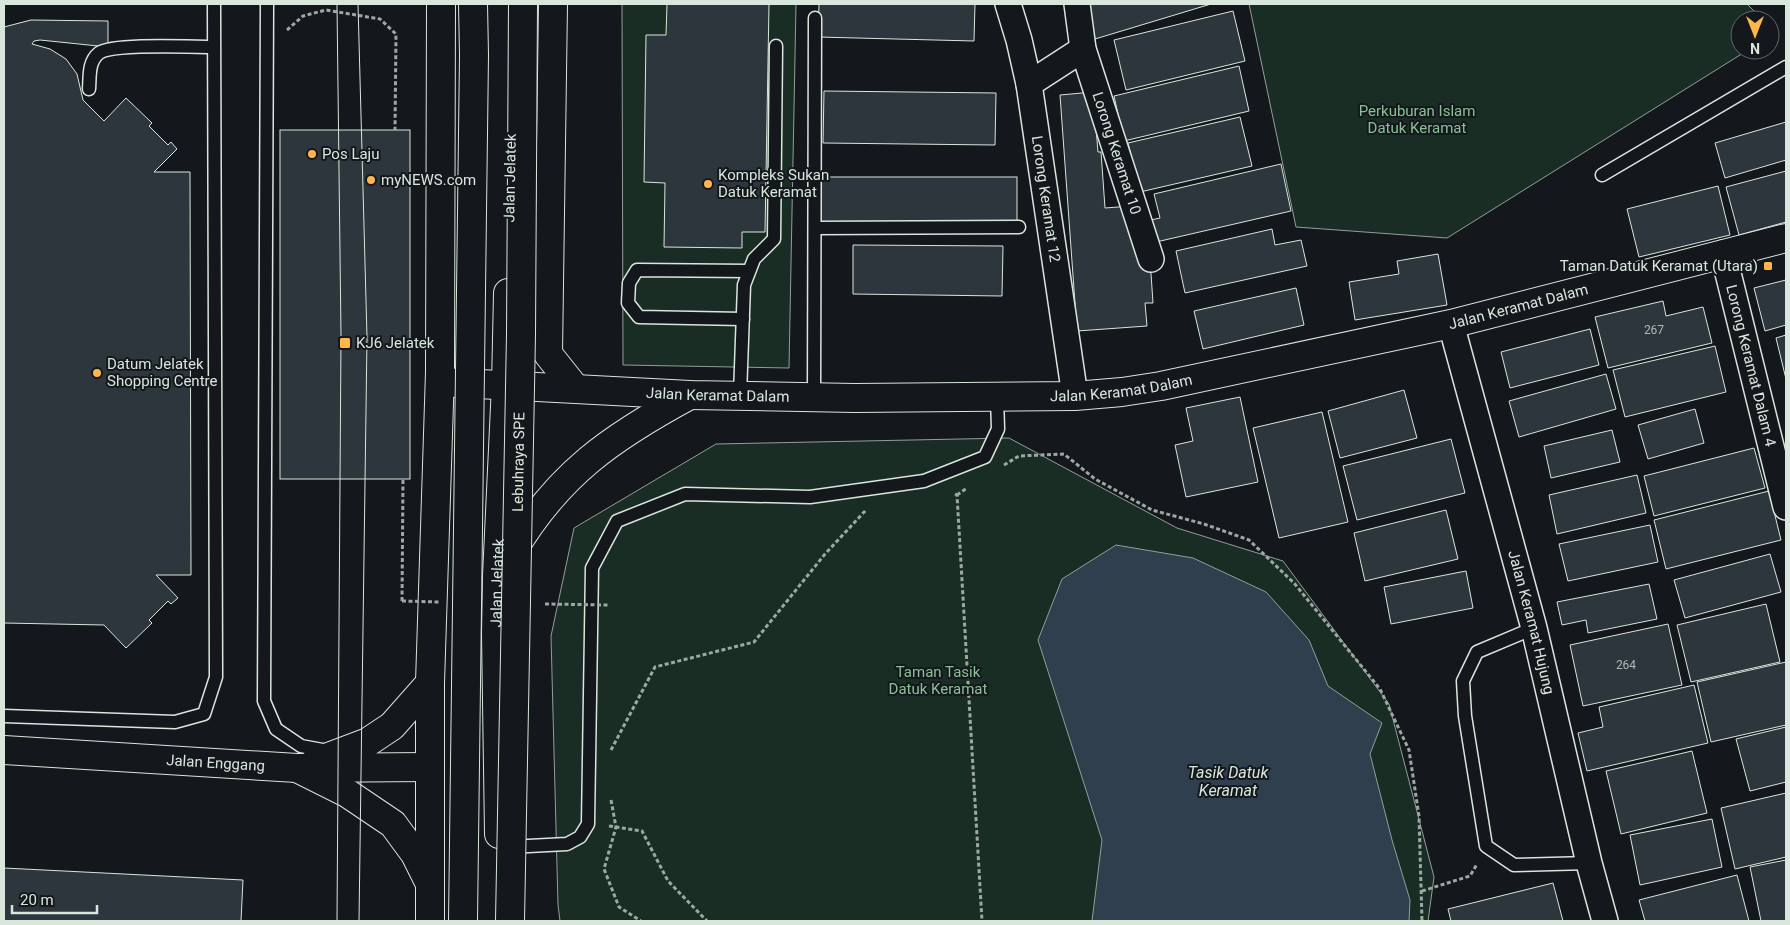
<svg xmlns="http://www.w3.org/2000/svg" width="1790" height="925" viewBox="0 0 1790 925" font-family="Roboto,sans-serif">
  <rect width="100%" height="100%" fill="#14181c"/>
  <g fill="#1a2d24" stroke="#939e99">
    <polygon points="622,4 796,4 789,368 623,365"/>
    <polygon points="1249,4 1747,4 1763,20 1740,20 1740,50 1748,50 1447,238 1296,227"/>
    <polygon points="1009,438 1177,528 1283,561 1389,704 1434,877 1428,921 560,921 558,905 551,636 574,528 716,444"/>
  </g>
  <polygon fill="#2f3f4d" stroke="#939e99" points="1116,545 1193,558 1266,592 1309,640 1328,686 1382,723 1370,754 1392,840 1410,900 1409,921 1092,921 1102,840 1038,640 1062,579"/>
  <g fill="#2c363c" stroke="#d8e6dc">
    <polygon points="667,4 769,4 765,232 742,232 742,248 664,247 665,183 644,182 646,35 666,35"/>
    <polygon points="819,4 975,4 974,41 818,37"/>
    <polygon points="1085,4 1211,4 1095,39"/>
    <polygon points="1233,11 1245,61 1126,90 1114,40"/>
    <polygon points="31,20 108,21 108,47 40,40 34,41 32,44 50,49 66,59 77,74 83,100 104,121 126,98 152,123 149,126 168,145 171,142 177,149 154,172 190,172 191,575 156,575 178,598 171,604 168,601 149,620 152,623 126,648 104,625 4,623 4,27"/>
    <polygon points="1239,66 1249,111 1124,141 1114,96"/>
    <polygon points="824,91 996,93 995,145 823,143"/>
    <polygon points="1093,92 1098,152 1101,152 1105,208 1131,206 1150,259 1153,303 1145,303 1147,326 1077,331 1060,95"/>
    <polygon points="1240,117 1252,166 1140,192 1128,143"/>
    <polygon points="1786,122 1786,160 1725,178 1715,143"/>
    <rect x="280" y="130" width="130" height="349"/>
    <polygon points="1281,164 1291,211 1156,242 1151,220 1160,218 1154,194"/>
    <polygon points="1786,171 1786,222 1739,235 1726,187"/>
    <rect x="820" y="177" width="197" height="54"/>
    <polygon points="1718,186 1730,235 1639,257 1627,209"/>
    <polygon points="1272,229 1275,245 1301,240 1307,266 1185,293 1176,251"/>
    <polygon points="853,245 1003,246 1002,296 853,294"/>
    <polygon points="1438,254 1447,305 1355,320 1349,282 1399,274 1397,261"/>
    <polygon points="1786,280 1786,325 1765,331 1754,288"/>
    <polygon points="1296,288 1304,325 1203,349 1194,311"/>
    <polygon points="1663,301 1666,316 1703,307 1712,343 1608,368 1595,317"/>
    <polygon points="1590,329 1599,365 1510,388 1501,352"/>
    <polygon points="1786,335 1786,379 1776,338"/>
    <polygon points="1715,346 1726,392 1625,417 1613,370"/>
    <polygon points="1606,374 1616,409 1519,437 1509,401"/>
    <polygon points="1404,390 1417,438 1340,458 1328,411"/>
    <polygon points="1240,397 1258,482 1186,497 1175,445 1193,441 1186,408"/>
    <polygon points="1695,409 1704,443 1648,459 1638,425"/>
    <polygon points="1322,412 1348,522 1279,538 1253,428"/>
    <polygon points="1612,430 1620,462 1551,478 1544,446"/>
    <polygon points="1451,439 1465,493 1357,520 1343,466"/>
    <polygon points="1754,448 1765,488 1654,516 1644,476"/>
    <polygon points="1637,475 1646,513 1557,534 1549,495"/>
    <polygon points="1769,491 1781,540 1666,569 1654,520"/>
    <polygon points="1446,510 1458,559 1365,581 1354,533"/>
    <polygon points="1650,525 1658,562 1568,581 1559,544"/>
    <polygon points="1770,554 1781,592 1685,618 1674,580"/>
    <polygon points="1466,571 1473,608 1391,624 1384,587"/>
    <polygon points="1649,584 1657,619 1588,633 1586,620 1562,625 1557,602"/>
    <polygon points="1766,604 1780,662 1691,682 1677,625"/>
    <polygon points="1668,624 1682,685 1583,706 1570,645"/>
    <polygon points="1786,662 1786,725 1711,742 1697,682"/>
    <polygon points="1694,685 1708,743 1587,771 1578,733 1603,727 1599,707"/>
    <polygon points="1786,727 1786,782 1750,791 1736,739"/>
    <polygon points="1692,751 1707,813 1621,834 1606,771"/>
    <polygon points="1786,793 1786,857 1735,869 1721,808"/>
    <polygon points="1712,819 1722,867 1640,885 1630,835"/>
    <polygon points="1786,860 1786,921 1761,921 1750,867"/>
    <polygon points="4,868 243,880 241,921 4,921"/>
    <polygon points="1737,875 1749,921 1645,921 1639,900"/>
    <polygon points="1553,883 1563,921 1451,921 1448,909"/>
  </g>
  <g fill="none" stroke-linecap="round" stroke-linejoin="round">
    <defs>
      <g id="lane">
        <polyline points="267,4 264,701 276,729 301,746 328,751"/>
        <path d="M89 89C90 76 88 62 99 53 113 43 192 47 213 47"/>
        <polyline points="1602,175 1786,67"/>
        <polyline points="815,228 1019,227"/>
        <polyline points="743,319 639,317 628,303 629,283 637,270 749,271"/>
        <polyline points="740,395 744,285 754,259 774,239 776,46"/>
        <polyline points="814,398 815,18"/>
        <polyline points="1534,628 1477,652 1463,681 1465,716 1486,846 1514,865 1589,863"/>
        <polyline points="4,716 175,722 204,714 216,677 214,4"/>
        <polyline points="509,847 567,844 580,837 588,824 592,568 617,521 685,494 810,497 924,481 985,457 998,429 997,397"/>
      </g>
      <g id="street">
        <path id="s1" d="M1008 4 1019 40 1029 84 1075 396"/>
        <path id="s2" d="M1077 4 1083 49 1151 259"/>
        <polyline points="1029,84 1083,49"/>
        <path id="s3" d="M1723 253 1786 507"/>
        <path id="s4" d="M1451 324 1534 628 1589 863 1605 921"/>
      </g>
      <g id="secondary">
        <polyline points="553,4 548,354 575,388"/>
        <path id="s5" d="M440 382 690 395 855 398 1075 396 1122 392 1161 386 1451 324 1786 238"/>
        <path id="s6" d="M4 750 297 768 429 767"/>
        <polyline points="315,762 368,742 392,726 430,683"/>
      </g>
      <g id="primary">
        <path d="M512 552C558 474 612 437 690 395"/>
        <polyline points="297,768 347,793 393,824 415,854 428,880"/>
        <path id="s7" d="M499 834 496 634 497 576 506 385 508 293"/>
        <polyline points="430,921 430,683 440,372 441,4"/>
      </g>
    </defs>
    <use href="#lane" stroke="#d8e6dc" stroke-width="15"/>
    <use href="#street" stroke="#d8e6dc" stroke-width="28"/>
    <use href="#secondary" stroke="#d8e6dc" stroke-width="30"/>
    <use href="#primary" stroke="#d8e6dc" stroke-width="30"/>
    <g stroke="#9da8a2" stroke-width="3" stroke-dasharray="4 2.5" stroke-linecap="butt">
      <polyline points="287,30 303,16 326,10 380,19 396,34 395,130"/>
      <polyline points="1004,465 1019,456 1064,454 1095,479 1152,510 1204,524 1249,540 1294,583 1380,689 1409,750 1419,816 1422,921"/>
      <polyline points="955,494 957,495 982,921"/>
      <polyline points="957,495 967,488"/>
      <polyline points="402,601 403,479"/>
      <polyline points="611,750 655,667 754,642 825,554 866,510"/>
      <polyline points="611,800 616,827 604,869 619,907 641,921"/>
      <polyline points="609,826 642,831 668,881 707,921"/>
      <polyline points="1422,891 1470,876 1477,864"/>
    </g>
    <use href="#lane" stroke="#14181c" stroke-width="12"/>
    <use href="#street" stroke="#14181c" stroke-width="25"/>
    <use href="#secondary" stroke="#14181c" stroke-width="28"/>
    <use href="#primary" stroke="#14181c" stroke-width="28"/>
    <g stroke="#d8e6dc" stroke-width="1">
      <polyline points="337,4 341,336 337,921"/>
      <polyline points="358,4 367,337 359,921"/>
    </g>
    <defs>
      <g id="highway-bridge">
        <polyline points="463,921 474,55 473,4"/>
        <path id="s8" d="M510 921 521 334 523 4"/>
      </g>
    </defs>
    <use href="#highway-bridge" stroke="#d8e6dc" stroke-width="30" stroke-linecap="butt"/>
    <g stroke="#9da8a2" stroke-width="3" stroke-dasharray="4 2.5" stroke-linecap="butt">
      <polyline points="402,601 439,602"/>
      <polyline points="545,604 608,605"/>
    </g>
    <use href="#highway-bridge" stroke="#14181c" stroke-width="28"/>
  </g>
  <g fill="#ffb74d" stroke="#14181c" stroke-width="2">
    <circle cx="312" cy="154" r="5"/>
    <circle cx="371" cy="180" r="5"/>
    <circle cx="708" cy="184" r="5"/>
    <rect x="1763" y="261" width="10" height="10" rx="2.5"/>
    <rect x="339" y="337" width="12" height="12" rx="2.5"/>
    <circle cx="97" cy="373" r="5"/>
  </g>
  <g text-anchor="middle" stroke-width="4" stroke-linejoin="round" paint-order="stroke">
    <g font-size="12" fill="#adbab4">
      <text x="1654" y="334">267</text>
      <text x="1626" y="669">264</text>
    </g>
    <g font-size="15" fill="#8ac095" stroke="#14181c">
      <text x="1417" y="116">Perkuburan Islam<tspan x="1417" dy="17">Datuk Keramat</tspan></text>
      <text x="938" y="677">Taman Tasik<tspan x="938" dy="17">Datuk Keramat</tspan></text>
    </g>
    <g font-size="15" fill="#d8e6dc" stroke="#14181c" text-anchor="start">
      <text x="322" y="159">Pos Laju</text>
      <text x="718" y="180">Kompleks Sukan<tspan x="718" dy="17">Datuk Keramat</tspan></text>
      <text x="381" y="185">myNEWS.com</text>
      <text x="1758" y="271" text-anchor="end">Taman Datuk Keramat (Utara)</text>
      <text x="356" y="348">KJ6 Jelatek</text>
      <text x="107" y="369">Datum Jelatek<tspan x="107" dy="17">Shopping Centre</tspan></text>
    </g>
    <g font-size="15" fill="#d8e6dc" stroke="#14181c">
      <text dy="5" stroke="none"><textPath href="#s2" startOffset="155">Lorong Keramat 10</textPath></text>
      <text transform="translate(510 178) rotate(-89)" y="5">Jalan Jelatek</text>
      <text dy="5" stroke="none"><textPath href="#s1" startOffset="199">Lorong Keramat 12</textPath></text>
      <text dy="5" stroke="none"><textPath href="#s5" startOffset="1088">Jalan Keramat Dalam</textPath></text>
      <text dy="5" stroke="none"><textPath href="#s3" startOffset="116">Lorong Keramat Dalam 4</textPath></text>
      <text dy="5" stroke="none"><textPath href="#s5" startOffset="682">Jalan Keramat Dalam</textPath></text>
      <text dy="5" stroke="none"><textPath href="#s5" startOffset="278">Jalan Keramat Dalam</textPath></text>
      <text dy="5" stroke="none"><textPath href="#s8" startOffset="459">Lebuhraya SPE</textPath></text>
      <text dy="5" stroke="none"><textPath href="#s7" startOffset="251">Jalan Jelatek</textPath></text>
      <text dy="5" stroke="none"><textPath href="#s4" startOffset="309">Jalan Keramat Hujung</textPath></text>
      <text dy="5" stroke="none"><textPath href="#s6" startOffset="212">Jalan Enggang</textPath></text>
    </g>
    <g font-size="16" font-style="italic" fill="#d8e6dc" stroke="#14181c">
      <text x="1228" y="778">Tasik Datuk<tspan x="1228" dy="18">Keramat</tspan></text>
    </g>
  </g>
  <rect width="1790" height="925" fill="none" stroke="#d8e6dc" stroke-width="10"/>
  <g transform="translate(1755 35) rotate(180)"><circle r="24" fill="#14181c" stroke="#626a69"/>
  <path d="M0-4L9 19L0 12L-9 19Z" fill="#ffb74d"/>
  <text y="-8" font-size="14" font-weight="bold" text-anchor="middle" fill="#d8e6dc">N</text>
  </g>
  <path d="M12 905v8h85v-8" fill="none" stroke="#d8e6dc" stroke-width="2.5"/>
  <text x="20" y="905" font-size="15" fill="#d8e6dc" stroke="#14181c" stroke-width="4" paint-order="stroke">20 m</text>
</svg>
